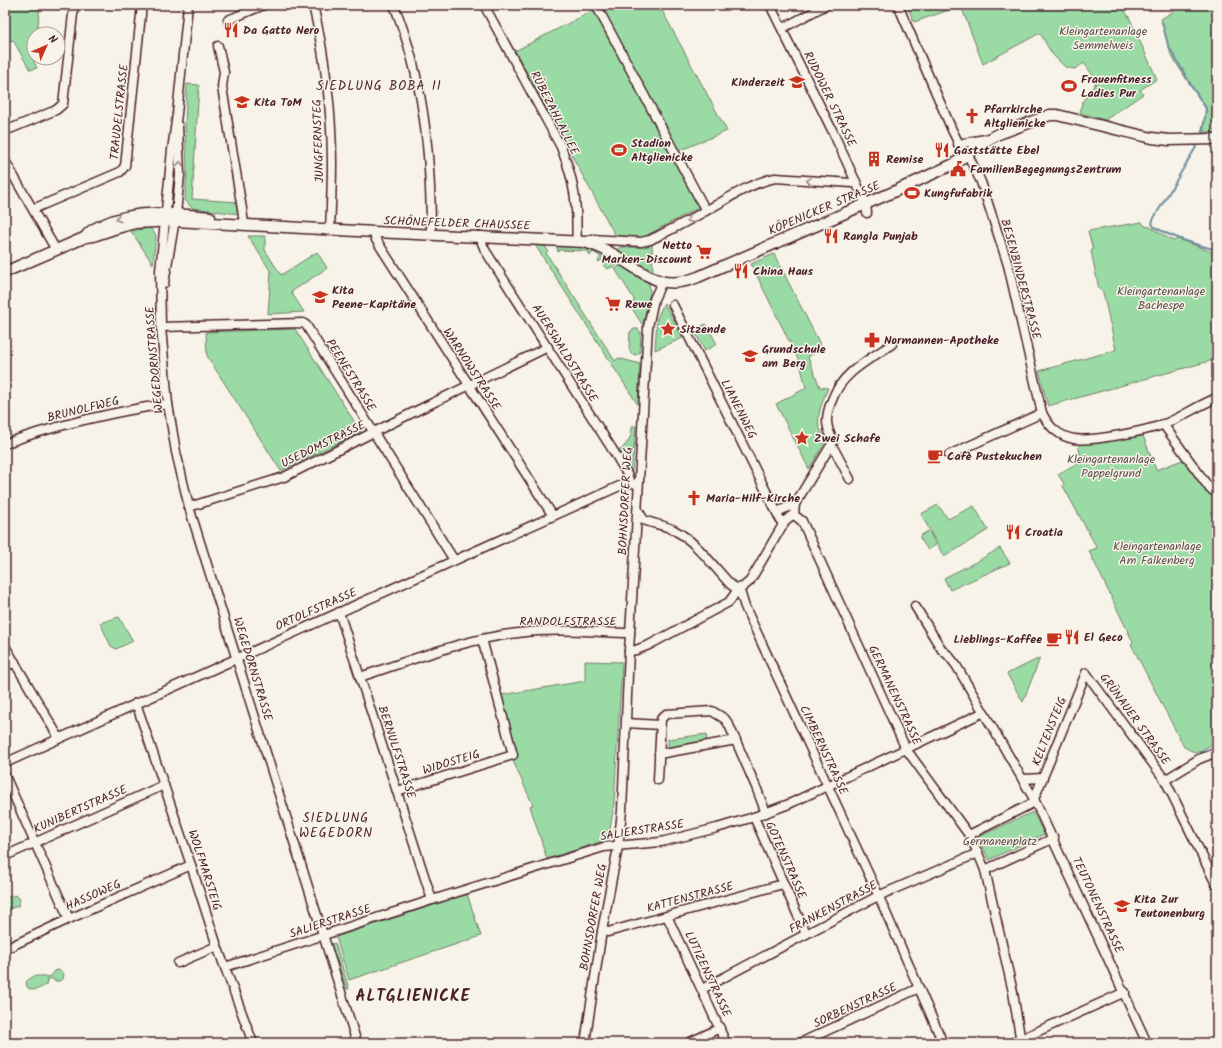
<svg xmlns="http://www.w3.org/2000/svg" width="1222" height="1048" viewBox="0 0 1222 1048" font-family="Kalam,sans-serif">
  <rect width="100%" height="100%" fill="#f7f3e8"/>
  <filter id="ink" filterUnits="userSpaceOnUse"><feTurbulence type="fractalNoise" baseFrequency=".025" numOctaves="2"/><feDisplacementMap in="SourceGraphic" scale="8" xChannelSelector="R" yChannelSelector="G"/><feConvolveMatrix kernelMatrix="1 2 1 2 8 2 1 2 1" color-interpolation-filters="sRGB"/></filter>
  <g filter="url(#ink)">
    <g fill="#9adba5" stroke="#727d68">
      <polygon points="5,5 40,5 37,34 34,34 34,62 37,68 30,70 13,40 5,43"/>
      <polygon points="597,5 659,5 727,131 676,152"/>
      <polygon points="907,5 1121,5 1129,17 1157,79 1140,90 1143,94 1105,120 1080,113 1082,103 1097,81 1084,63 1075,69 1065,67 1052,54 1040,33 983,64 961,6 914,22"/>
      <polygon points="1184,5 1217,5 1217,132 1201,132 1207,111 1171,55 1161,19"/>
      <polygon points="594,10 700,207 641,238 615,235 515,51"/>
      <polygon points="187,84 199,85 192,199 238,202 239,214 192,208 185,200 187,169 185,125"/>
      <polygon points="1142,222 1145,226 1150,227 1173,241 1178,239 1217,254 1217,359 1048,406 1039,371 1116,350 1103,292 1099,289 1091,251 1093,250 1088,231"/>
      <polygon points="150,228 156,235 153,264 131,231"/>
      <polygon points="248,236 265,236 265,250 281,275 317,252 327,268 291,292 304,312 268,314 271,272"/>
      <polygon points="535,245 545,246 548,251 546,253 615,361 618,358 640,364 638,405"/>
      <polygon points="559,245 582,246 591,249 615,261 617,265 607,269 603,265 606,262 603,259 599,262 598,261 601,257 593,252 590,256 588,251 559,250 558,252 557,248"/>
      <polygon points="652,245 653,272 617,250 620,247 644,247"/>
      <path d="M774 254 822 348 808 357 820 387 828 388C824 397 816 416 819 426 820 431 825 436 826 441L809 469 776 404 806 388 800 363 751 264Z"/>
      <polygon points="622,265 649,283 650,292 643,324 642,324 633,310 634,299 615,269"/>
      <polygon points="664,303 683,338 655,350 657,318"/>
      <polygon points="706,324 717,344 705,351 694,330"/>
      <polygon points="295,329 361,432 281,471 207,356 206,332"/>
      <polygon points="634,329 638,329 641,333 640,352 636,355 631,354 629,348 630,332"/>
      <path d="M632 426H636L632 472 616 448 621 450C628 442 632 437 632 426Z"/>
      <polygon points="1142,433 1156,470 1185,459 1217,494 1217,742 1196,753 1184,747 1131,644 1133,642 1089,551 1097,548 1063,486 1064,484 1058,474 1081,461 1078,442"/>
      <polygon points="938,505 948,519 974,506 988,530 944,557 921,514"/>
      <polygon points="928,531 930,533 936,545 928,550 920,538 920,536"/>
      <polygon points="1000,548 1010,563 950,590 944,578 976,562"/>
      <polygon points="119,617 133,641 116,649 111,646 100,623"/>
      <polygon points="1040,658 1023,702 1007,674"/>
      <polygon points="585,661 622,662 614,804 608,842 603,841 547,859 530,806 533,805 512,759 517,757 501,695 585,681"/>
      <polygon points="707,734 706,743 668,749 668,739"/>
      <polygon points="1033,812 1044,834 989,860 978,837"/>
      <polygon points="467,894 481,936 349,980 336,937"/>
      <polygon points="16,895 20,899 18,906 12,908 6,907 5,902 8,897"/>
      <polygon points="335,943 349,989 347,989 331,944"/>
      <path d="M58 970 61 971 64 974 63 979 59 981H54L52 978 47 980 46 985C40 988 33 993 27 987L26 982C31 976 40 974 46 978L51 976 55 971Z"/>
    </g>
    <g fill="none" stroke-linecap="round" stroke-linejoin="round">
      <g stroke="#718f9d" stroke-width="2">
        <polyline points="1162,22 1168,45 1191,85 1206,108 1203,132"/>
        <path d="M1196 147 1154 218 1152 223 1154 227C1174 238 1195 245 1217 250"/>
        <polyline points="1200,752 1217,747"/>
      </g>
      <defs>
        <g id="minor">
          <polyline points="188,5 177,114 172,150 160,271 161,327 168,404 176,452 189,507 357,1043"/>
          <path d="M313 5C325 57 332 110 332 163 332 185 331 208 330 230"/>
          <path d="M394 5C424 79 431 155 431 234"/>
          <path d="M484 5 561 147C569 167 575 188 576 210 577 220 576 230 577 241"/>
          <polyline points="596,5 706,211"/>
          <polyline points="770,5 832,130 866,204 867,213"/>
          <path d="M898 5 952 130 962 150 970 159 981 182 996 228 1008 265 1042 413C1049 427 1058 436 1074 439 1091 442 1145 431 1162 425 1181 418 1198 405 1217 398"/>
          <polyline points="228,20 264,5"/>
          <polyline points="783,28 826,5"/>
          <polyline points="218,46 224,72 222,87 242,209 244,224"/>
          <polyline points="5,131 56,110 63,104 74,5"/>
          <path d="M958 144C969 143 978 139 988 139"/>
          <polyline points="5,161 56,250"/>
          <polyline points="33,209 120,172 125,166 142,5"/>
          <polyline points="375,232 375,238 389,260 553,516"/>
          <polyline points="482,236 482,243 485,250 614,452 627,474 630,483"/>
          <path d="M585 242 592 239 641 242 650 240C668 231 687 222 705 211 728 199 750 183 775 178L852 183 856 182"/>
          <polyline points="164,283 176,214 180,175 178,126"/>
          <polyline points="673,305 783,525"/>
          <polyline points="161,327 303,323 306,325 454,560"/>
          <polyline points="1163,424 1210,489 1217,493"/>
          <path d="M5 444C27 435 49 429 72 423 104 415 136 408 168 404"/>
          <polyline points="831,447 834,449 850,479"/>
          <polyline points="949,455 1042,413"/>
          <polyline points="189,507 284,477 416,411 548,347"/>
          <path d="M638 510 644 520C653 524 664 525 674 530 697 542 713 566 730 584L734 587 739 588"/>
          <polyline points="777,512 795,504"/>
          <polyline points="794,515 802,521 906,749 969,835 978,853 985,870 1013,992 1021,1043"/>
          <path d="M794 515 795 504 833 442C831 435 827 429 827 421 827 414 829 407 832 400 842 372 869 360 892 344"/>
          <polyline points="739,588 745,607 876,890 943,1043"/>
          <polyline points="915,606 942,650 948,655 956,665 1034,799 1147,1043"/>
          <polyline points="339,612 432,900"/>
          <polyline points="5,646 59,738"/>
          <polyline points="629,651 636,650 649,645 729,602 739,588 743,587 750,581 785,521 791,516 794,515"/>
          <polyline points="5,667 15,662"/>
          <polyline points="1086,673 1165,780 1217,886"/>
          <path d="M360 677C412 660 464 639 518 633 555 628 593 632 630 633"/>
          <polyline points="136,703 191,865 217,946 253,1043"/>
          <polyline points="626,723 660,725"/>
          <polyline points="659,754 736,740"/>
          <polyline points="5,763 624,484 630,483 638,484"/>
          <polyline points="5,776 69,919"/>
          <polyline points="1023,779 1043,778"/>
          <polyline points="658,780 661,719 666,714 712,711 725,719 729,725 756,787 766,813"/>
          <polyline points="1165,780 1199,759 1217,752"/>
          <polyline points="397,791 513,755 482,639"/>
          <polyline points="754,817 806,934"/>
          <polyline points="969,835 1031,804 1034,799 1086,673"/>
          <polyline points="5,856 164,785"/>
          <polyline points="985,870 1054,838"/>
          <polyline points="667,916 705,997 726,1043"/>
          <polyline points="602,931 608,932 783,884"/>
          <polyline points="5,949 69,919 191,865"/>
          <polyline points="178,963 217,946"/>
          <polyline points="225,967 432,900 604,847 661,842 717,828 754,817 789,804 984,712"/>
          <polyline points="702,989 878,896 978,853"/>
          <polyline points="585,1043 602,931 618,847 622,811 629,651 648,327 654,299 662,282"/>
          <polyline points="688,1043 720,1028"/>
          <polyline points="800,1043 919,988"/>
          <polyline points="1012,1043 1125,992"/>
        </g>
        <g id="major">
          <path d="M87 235C90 230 96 228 102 225 135 209 174 213 210 217"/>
          <path d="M5 272 86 237 93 236 114 229 135 223 175 221 375 232 585 242C594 245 603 248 611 253 644 271 658 293 698 277L891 193 954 164 978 146 996 135 1050 115H1057L1152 138 1169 140 1217 139"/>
        </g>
      </defs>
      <use href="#minor" stroke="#4a1f2b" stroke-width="11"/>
      <use href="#major" stroke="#4a1f2b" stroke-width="13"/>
      <use href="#minor" stroke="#f7f3e8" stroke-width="8"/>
      <use href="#major" stroke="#f7f3e8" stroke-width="10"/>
    </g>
    <defs><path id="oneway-chevron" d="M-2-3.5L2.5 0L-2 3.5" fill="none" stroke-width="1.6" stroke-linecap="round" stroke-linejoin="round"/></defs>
    <g stroke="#a0898a">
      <use href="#oneway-chevron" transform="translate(180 164) rotate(-90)"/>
      <use href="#oneway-chevron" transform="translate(809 181) rotate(-176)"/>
      <use href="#oneway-chevron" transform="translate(118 219) rotate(163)"/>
      <use href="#oneway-chevron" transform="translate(689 220) rotate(153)"/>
    </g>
  </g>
  <defs>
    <symbol id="restaurant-bare" viewBox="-9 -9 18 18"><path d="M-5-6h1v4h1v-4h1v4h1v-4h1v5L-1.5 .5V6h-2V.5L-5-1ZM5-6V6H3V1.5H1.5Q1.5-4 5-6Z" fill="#c8321e" stroke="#f7f3e8" stroke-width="2.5" paint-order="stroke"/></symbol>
    <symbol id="school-bare" viewBox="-9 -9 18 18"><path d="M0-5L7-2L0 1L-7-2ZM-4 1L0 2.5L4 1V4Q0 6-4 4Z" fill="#c8321e" stroke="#f7f3e8" stroke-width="2.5" paint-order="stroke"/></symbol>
    <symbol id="stadium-bare" viewBox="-9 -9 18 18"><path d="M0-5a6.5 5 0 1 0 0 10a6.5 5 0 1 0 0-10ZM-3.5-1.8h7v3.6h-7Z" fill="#c8321e" stroke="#f7f3e8" stroke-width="2.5" paint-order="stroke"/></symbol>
    <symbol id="church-bare" viewBox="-9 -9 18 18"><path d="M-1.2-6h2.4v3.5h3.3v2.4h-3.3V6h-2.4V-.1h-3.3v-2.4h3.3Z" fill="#c8321e" stroke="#f7f3e8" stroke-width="2.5" paint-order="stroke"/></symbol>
    <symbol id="building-bare" viewBox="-9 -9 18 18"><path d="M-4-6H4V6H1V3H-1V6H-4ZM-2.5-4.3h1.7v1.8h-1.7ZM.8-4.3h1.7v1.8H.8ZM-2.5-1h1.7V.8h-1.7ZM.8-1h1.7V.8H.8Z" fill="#c8321e" stroke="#f7f3e8" stroke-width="2.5" paint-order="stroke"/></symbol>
    <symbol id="civic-bare" viewBox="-9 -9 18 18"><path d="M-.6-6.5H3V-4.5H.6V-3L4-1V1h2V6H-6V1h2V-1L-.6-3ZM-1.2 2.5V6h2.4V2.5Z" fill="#c8321e" stroke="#f7f3e8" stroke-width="2.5" paint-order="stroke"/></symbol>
    <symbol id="supermarket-bare" viewBox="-9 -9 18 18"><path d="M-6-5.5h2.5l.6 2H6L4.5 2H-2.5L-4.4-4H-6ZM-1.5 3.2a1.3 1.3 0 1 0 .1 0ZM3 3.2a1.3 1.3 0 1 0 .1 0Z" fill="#c8321e" stroke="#f7f3e8" stroke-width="2.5" paint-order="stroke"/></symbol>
    <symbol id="sight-bare" viewBox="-9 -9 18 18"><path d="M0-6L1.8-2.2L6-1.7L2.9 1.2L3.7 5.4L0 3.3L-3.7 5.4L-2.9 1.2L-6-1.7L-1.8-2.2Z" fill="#c8321e" stroke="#f7f3e8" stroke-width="2.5" paint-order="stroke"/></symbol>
    <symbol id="pharmacy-bare" viewBox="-9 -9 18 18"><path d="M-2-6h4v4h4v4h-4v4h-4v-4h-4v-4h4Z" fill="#c8321e" stroke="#f7f3e8" stroke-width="2.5" paint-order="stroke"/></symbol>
    <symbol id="cafe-bare" viewBox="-9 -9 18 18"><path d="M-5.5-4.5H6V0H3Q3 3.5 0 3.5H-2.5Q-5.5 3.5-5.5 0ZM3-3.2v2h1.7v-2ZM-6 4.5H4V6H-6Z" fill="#c8321e" stroke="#f7f3e8" stroke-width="2.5" paint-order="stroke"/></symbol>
  </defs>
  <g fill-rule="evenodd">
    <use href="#restaurant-bare" x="220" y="19" width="22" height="22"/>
    <use href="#school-bare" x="786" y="71" width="22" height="22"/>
    <use href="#stadium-bare" x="1058" y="75" width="22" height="22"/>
    <use href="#school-bare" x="231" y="91" width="22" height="22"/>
    <use href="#church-bare" x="961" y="105" width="22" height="22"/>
    <use href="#stadium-bare" x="608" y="139" width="22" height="22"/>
    <use href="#restaurant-bare" x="931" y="139" width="22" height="22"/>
    <use href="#building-bare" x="863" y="148" width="22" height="22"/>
    <use href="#civic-bare" x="947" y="158" width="22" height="22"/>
    <use href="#stadium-bare" x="901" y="182" width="22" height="22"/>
    <use href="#restaurant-bare" x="820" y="225" width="22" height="22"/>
    <use href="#supermarket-bare" x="693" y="241" width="22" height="22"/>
    <use href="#restaurant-bare" x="730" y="260" width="22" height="22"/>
    <use href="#school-bare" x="309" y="286" width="22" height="22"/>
    <use href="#supermarket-bare" x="602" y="293" width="22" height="22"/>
    <use href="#sight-bare" x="657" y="318" width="22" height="22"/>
    <use href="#pharmacy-bare" x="861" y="329" width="22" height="22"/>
    <use href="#school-bare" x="739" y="345" width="22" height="22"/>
    <use href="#sight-bare" x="791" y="427" width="22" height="22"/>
    <use href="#cafe-bare" x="924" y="445" width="22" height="22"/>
    <use href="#church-bare" x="683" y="487" width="22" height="22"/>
    <use href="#restaurant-bare" x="1002" y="521" width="22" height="22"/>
    <use href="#restaurant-bare" x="1061" y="626" width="22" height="22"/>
    <use href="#cafe-bare" x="1043" y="628" width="22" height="22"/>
    <use href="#school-bare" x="1111" y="895" width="22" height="22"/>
  </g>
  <g text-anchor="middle" stroke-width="3" stroke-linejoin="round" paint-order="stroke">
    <g font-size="12" font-weight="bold" fill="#4a1f2b" stroke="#f7f3e8" text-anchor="start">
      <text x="243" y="34">Da Gatto Nero</text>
      <text x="1081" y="83">Frauenfitness<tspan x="1081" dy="14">Ladies Pur</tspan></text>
      <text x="785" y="86" text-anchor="end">Kinderzeit</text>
      <text x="254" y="106">Kita ToM</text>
      <text x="984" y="113">Pfarrkirche<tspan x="984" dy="14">Altglienicke</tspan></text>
      <text x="631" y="147">Stadion<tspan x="631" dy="14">Altglienicke</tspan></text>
      <text x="954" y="154">Gaststätte Ebel</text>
      <text x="886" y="163">Remise</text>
      <text x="970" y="173">FamilienBegegnungsZentrum</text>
      <text x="924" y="197">Kungfufabrik</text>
      <text x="843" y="240">Rangla Punjab</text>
      <text x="692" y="249" text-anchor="end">Netto<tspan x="692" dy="14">Marken-Discount</tspan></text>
      <text x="753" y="275">China Haus</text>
      <text x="332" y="294">Kita<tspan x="332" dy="14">Peene-Kapitäne</tspan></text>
      <text x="625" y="308">Rewe</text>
      <text x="680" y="333">Sitzende</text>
      <text x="884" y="344">Normannen-Apotheke</text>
      <text x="762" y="353">Grundschule<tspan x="762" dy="14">am Berg</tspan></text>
      <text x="814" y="442">Zwei Schafe</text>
      <text x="947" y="460">Cafè Pustekuchen</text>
      <text x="706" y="502">Maria-Hilf-Kirche</text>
      <text x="1025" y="536">Croatia</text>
      <text x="1084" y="641">El Geco</text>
      <text x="1042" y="643" text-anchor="end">Lieblings-Kaffee</text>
      <text x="1134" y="903">Kita Zur<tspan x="1134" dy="14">Teutonenburg</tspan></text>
    </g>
    <g font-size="12" fill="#5e4e4a" stroke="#f7f3e8">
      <text x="1103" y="35">Kleingartenanlage<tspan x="1103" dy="14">Semmelweis</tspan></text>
      <text x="1161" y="295">Kleingartenanlage<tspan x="1161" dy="14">Bachespe</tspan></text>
      <text x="1111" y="463">Kleingartenanlage<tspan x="1111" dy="14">Pappelgrund</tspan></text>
      <text x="1157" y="550">Kleingartenanlage<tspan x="1157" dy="14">Am Falkenberg</tspan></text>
      <text x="1000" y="845">Germanenplatz</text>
    </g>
    <g font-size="12" fill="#4a1f2b" stroke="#f7f3e8">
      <text transform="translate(830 99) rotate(64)" y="4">RUDOWER STRASSE</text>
      <text transform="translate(119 112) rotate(-84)" y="4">TRAUDELSTRASSE</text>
      <text transform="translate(555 113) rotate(63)" y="4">RÜBEZAHLALLEE</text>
      <text transform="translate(318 141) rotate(-92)" y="4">JUNGFERNSTEG</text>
      <text transform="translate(824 208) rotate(-23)" y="4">KÖPENICKER STRASSE</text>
      <text transform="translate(457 223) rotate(2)" y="4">SCHÖNEFELDER CHAUSSEE</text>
      <text transform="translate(1021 279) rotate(75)" y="4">BESENBINDERSTRASSE</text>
      <text transform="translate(565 353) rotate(58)" y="4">AUERSWALDSTRASSE</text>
      <text transform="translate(154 360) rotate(-95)" y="4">WEGEDORNSTRASSE</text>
      <text transform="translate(472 369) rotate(57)" y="4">WARNOWSTRASSE</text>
      <text transform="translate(351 375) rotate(58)" y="4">PEENESTRASSE</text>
      <text transform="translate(83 409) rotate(-14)" y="4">BRUNOLFWEG</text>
      <text transform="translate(739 409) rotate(63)" y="4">LIANENWEG</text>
      <text transform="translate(323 444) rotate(-26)" y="4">USEDOMSTRASSE</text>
      <text transform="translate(625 501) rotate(-87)" y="4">BOHNSDORFER WEG</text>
      <text transform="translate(316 609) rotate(-24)" y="4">ORTOLFSTRASSE</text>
      <text x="568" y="625">RANDOLFSTRASSE</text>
      <text transform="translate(253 669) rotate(73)" y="4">WEGEDORNSTRASSE</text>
      <text transform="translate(895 695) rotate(65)" y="4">GERMANENSTRASSE</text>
      <text transform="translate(1135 719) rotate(54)" y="4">GRÜNAUER STRASSE</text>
      <text transform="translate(1049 731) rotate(-68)" y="4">KELTENSTEIG</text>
      <text transform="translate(824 750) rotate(65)" y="4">CIMBERNSTRASSE</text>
      <text transform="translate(397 752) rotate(72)" y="4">BERNULFSTRASSE</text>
      <text transform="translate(451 762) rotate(-17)" y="4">WIDOSTEIG</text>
      <text transform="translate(80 809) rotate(-24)" y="4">KUNIBERTSTRASSE</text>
      <text transform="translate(642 830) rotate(-9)" y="4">SALIERSTRASSE</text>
      <text transform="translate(786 860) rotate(66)" y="4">GOTENSTRASSE</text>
      <text transform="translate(205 870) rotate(72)" y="4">WOLFMARSTEIG</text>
      <text transform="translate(93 895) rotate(-24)" y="4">HASSOWEG</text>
      <text transform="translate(690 897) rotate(-15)" y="4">KATTENSTRASSE</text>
      <text transform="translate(1098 905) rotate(65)" y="4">TEUTONENSTRASSE</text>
      <text transform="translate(833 907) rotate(-28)" y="4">FRANKENSTRASSE</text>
      <text transform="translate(593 917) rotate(-80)" y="4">BOHNSDORFER WEG</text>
      <text transform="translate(330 921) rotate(-18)" y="4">SALIERSTRASSE</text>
      <text transform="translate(708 974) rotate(65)" y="4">LUTIZENSTRASSE</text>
      <text transform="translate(855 1005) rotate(-25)" y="4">SORBENSTRASSE</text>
    </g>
    <g font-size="13" letter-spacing="1" fill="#4a1f2b" stroke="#f7f3e8">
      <text x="379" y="90">SIEDLUNG BOBA II</text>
      <text x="336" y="822">SIEDLUNG<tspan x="336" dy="15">WEGEDORN</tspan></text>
    </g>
    <g font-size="16" font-weight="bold" letter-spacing="1" fill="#4a1f2b" stroke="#f7f3e8">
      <text x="413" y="1001">ALTGLIENICKE</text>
    </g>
  </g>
  <rect width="1222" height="1048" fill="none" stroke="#f7f3e8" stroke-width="20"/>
  <rect x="10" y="10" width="1202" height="1028" fill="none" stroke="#4a1f2b" stroke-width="1.5" filter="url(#ink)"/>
  <g transform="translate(46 46) rotate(45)"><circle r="19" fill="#f7f3e8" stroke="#b29e9c"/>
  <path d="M0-3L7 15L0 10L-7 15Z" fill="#c8321e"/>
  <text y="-6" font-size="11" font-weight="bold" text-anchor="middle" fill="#4a1f2b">N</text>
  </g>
</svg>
